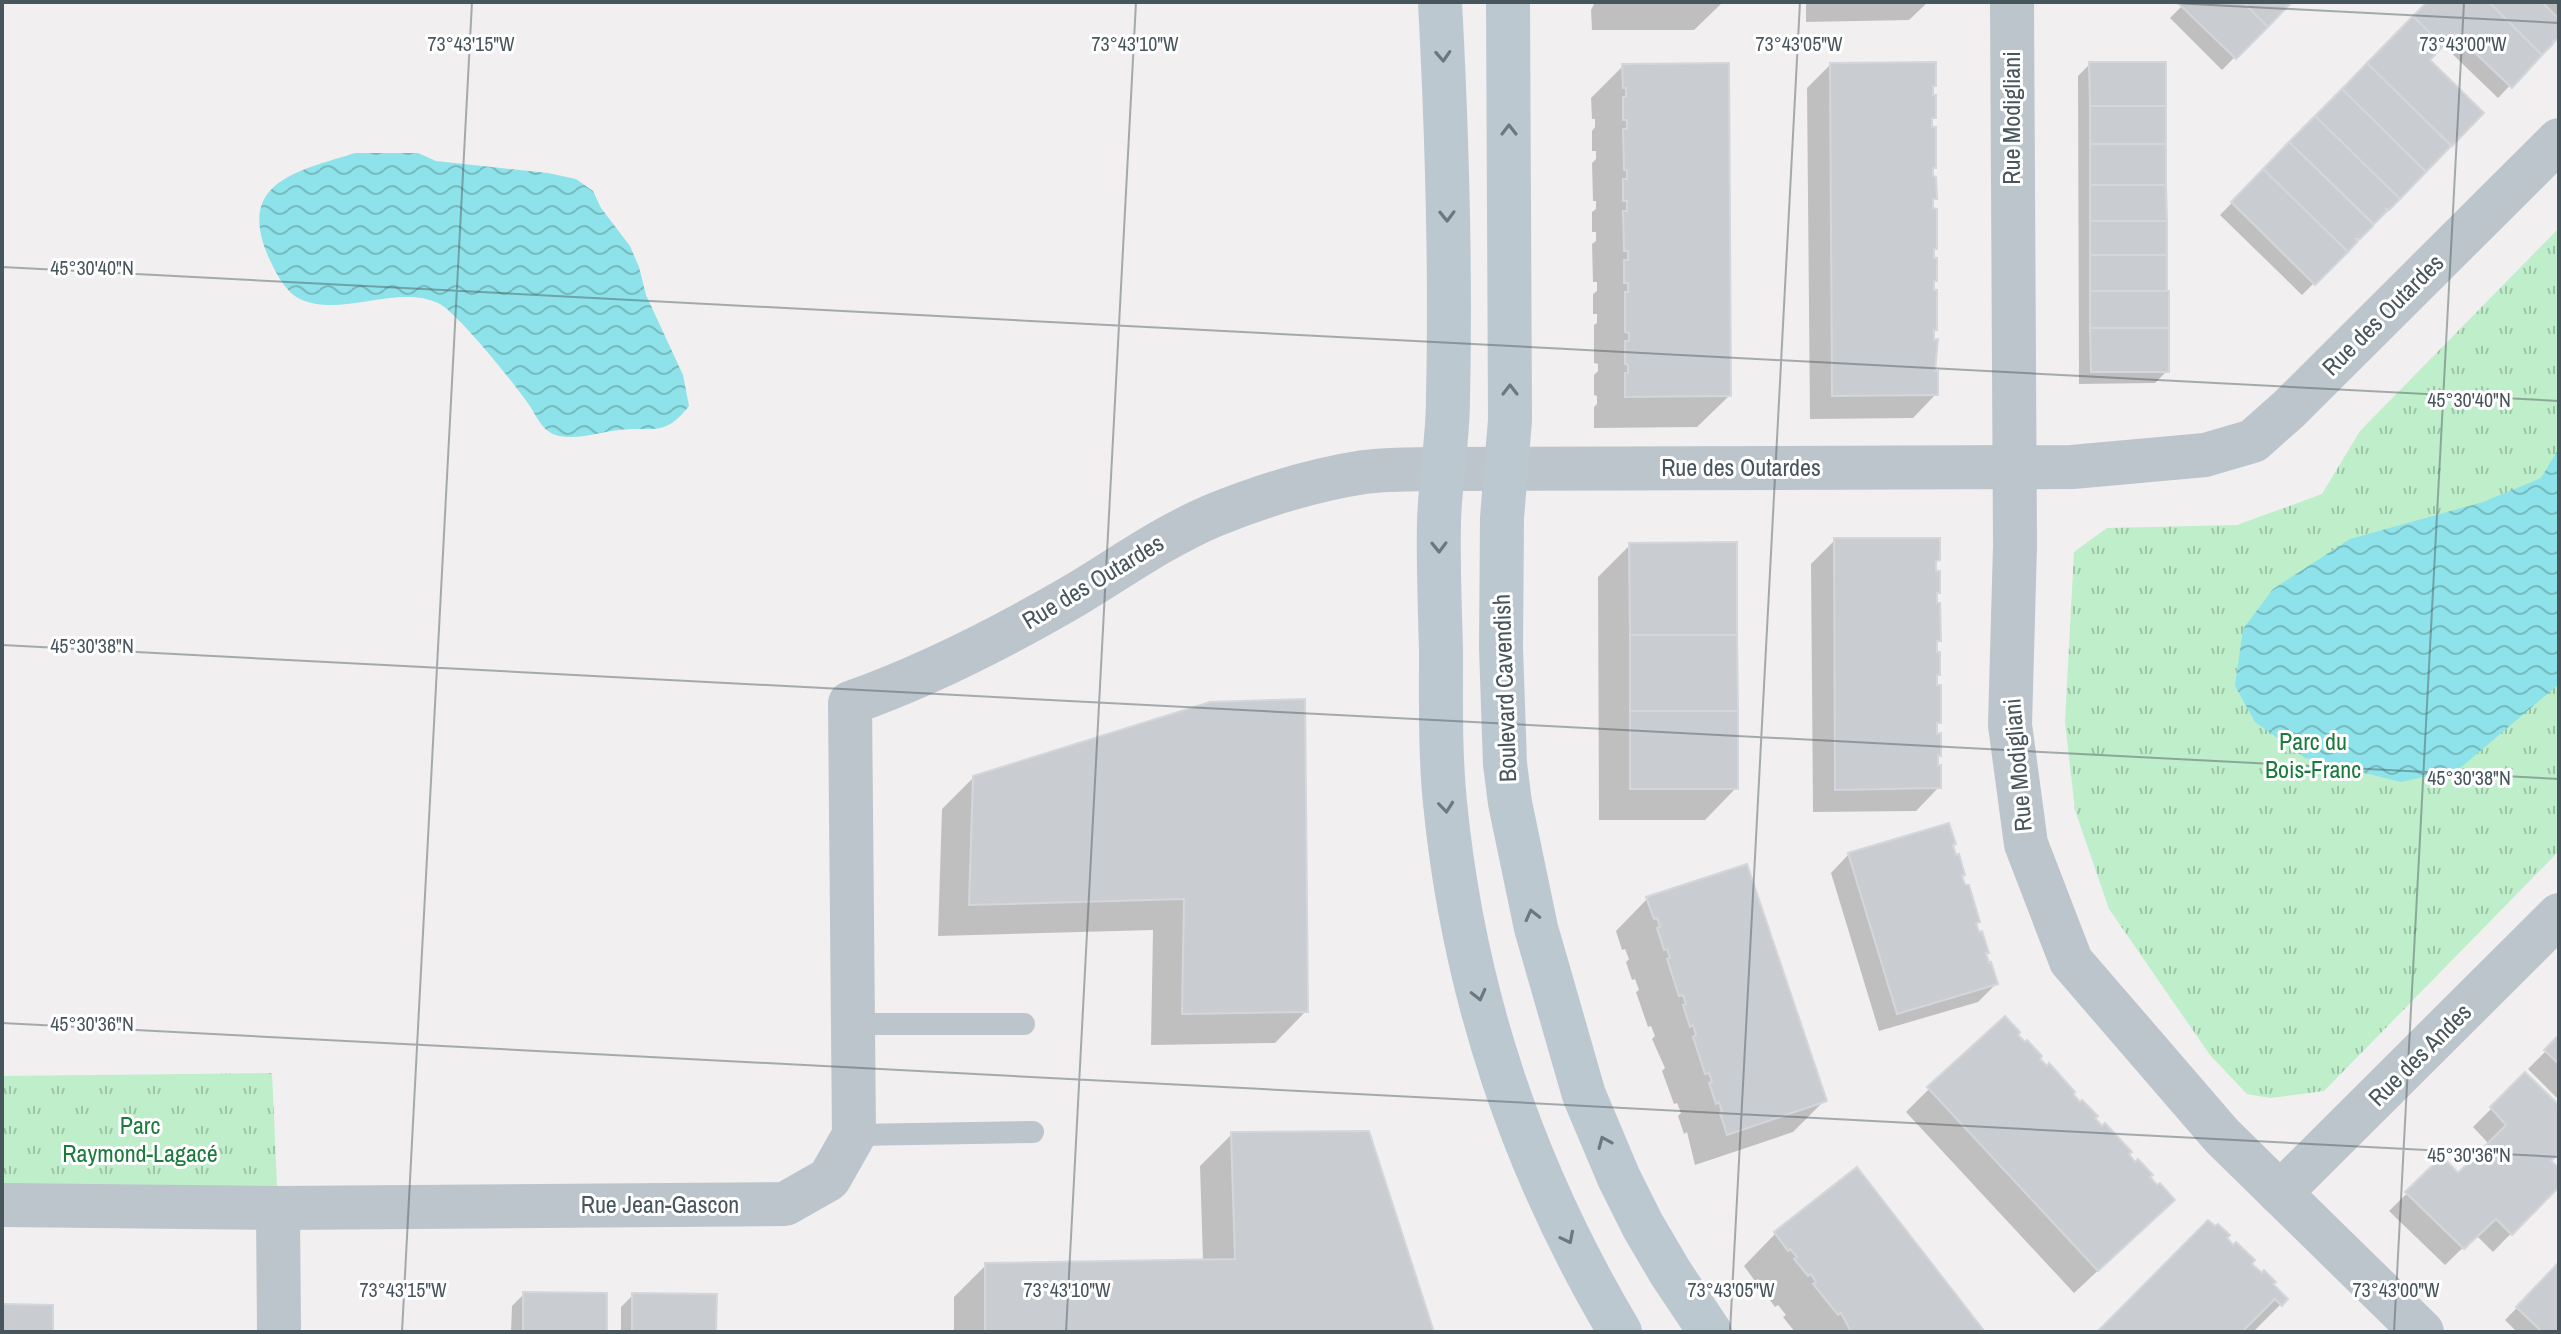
<svg xmlns="http://www.w3.org/2000/svg" width="2561" height="1334" viewBox="0 0 2561 1334" font-family="'Archivo Narrow',sans-serif">
  <defs>
    <pattern id="park-tufts" width="24" height="20" patternUnits="userSpaceOnUse" patternTransform="scale(2)"><rect width="24" height="20" fill="#bfeeca"/><path d="M3 7l-1-3M5 7V3M7 7l1-3M15 17l-1-3M17 17v-4M19 17l1-3" fill="none" stroke="#9dc4a7"/></pattern>
    <pattern id="water-waves" width="16" height="10" patternUnits="userSpaceOnUse" patternTransform="scale(2)"><rect width="16" height="10" fill="#8de3e9"/><path d="M0 5q4-4 8 0t8 0" fill="none" stroke="#75bbc0"/></pattern>
  </defs>
  <rect width="100%" height="100%" fill="#f1efef"/>
  <g fill="url(#park-tufts)">
    <polygon points="2559,228 2559,851 2324,1091 2271,1098 2247,1094 2210,1055 2109,909 2075,810 2065,722 2074,552 2107,528 2237,525 2322,494 2360,431"/>
    <polygon points="272,1073 278,1208 2,1206 2,1076"/>
  </g>
  <g fill="url(#water-waves)">
    <path d="M355 153H418L436 161 548 173 576 179 593 191 601 208 630 246 639 267 646 295 683 375 689 406C664 438 653 426 619 430 599 432 579 440 559 436 541 432 537 415 527 402 513 382 456 311 438 303 397 284 340 318 300 299 285 292 275 271 268 256 236 181 299 171 355 153Z"/>
    <polygon points="2559,448 2559,684 2459,769 2401,782 2305,758 2255,722 2235,686 2243,629 2273,589 2350,539 2483,502 2541,478"/>
  </g>
  <g fill="#0003">
    <polygon points="1595,2 1723,2 1694,30 1592,30 1591,10"/>
    <polygon points="1806,2 1928,2 1909,20 1806,22"/>
    <polygon points="2186,2 2289,2 2222,70 2170,18"/>
    <polygon points="2430,2 2559,2 2559,34 2498,98 2442,44 2427,60 2482,115 2302,295 2220,215"/>
    <polygon points="2090,64 2167,371 2155,383 2079,384 2078,76"/>
    <polygon points="1830,65 1934,85 1931,89 1934,117 1930,121 1931,170 1935,198 1931,202 1932,251 1935,280 1932,283 1935,330 1932,333 1933,373 1936,394 1913,418 1810,419 1807,88"/>
    <polygon points="1623,66 1729,396 1697,427 1594,428 1594,407 1597,404 1597,396 1594,395 1594,375 1598,371 1598,364 1594,363 1594,325 1597,323 1597,314 1593,314 1593,294 1597,291 1597,282 1593,282 1592,244 1596,241 1596,232 1592,232 1592,212 1596,209 1596,201 1593,201 1592,163 1596,159 1596,151 1592,151 1592,131 1595,127 1595,119 1592,119 1591,98"/>
    <polygon points="1835,540 1938,560 1934,563 1939,641 1935,644 1938,674 1935,677 1939,722 1935,726 1939,787 1916,811 1813,812 1811,564"/>
    <polygon points="1630,545 1736,788 1705,820 1599,820 1598,577"/>
    <polygon points="1211,704 1306,1011 1275,1043 1151,1045 1153,930 938,936 942,809 974,777"/>
    <polygon points="1951,846 1996,984 1978,1002 1879,1031 1831,873 1849,854"/>
    <polygon points="1647,899 1824,1101 1793,1132 1695,1165 1687,1132 1684,1134 1678,1116 1681,1113 1677,1103 1674,1104 1662,1071 1665,1068 1652,1039 1655,1036 1651,1026 1648,1027 1636,992 1639,990 1635,979 1632,980 1626,962 1629,959 1625,949 1622,950 1616,931"/>
    <polygon points="2016,1035 2126,1155 2149,1223 2074,1293 1906,1112 1929,1089"/>
    <polygon points="2559,1038 2559,1100 2528,1069"/>
    <polygon points="2525,1075 2559,1108 2559,1150 2549,1161 2559,1171 2559,1184 2493,1252 2476,1235 2445,1265 2389,1211 2442,1159 2458,1176 2490,1145 2473,1127"/>
    <polygon points="1232,1134 1432,1332 954,1332 954,1297 986,1265 1203,1261 1200,1166"/>
    <polygon points="1856,1170 1983,1332 1795,1332 1783,1317 1786,1315 1778,1305 1775,1307 1764,1292 1766,1290 1758,1279 1755,1281 1744,1266 1775,1234"/>
    <polygon points="2224,1239 2286,1299 2253,1332 2245,1332 2242,1329 2239,1332 2099,1332"/>
    <polygon points="2559,1265 2559,1332 2517,1332 2505,1320"/>
    <polygon points="524,1294 605,1332 511,1332 512,1306"/>
    <polygon points="633,1295 714,1332 621,1332 621,1307"/>
  </g>
  <g fill="#c9cdd1" stroke="#d3d6da" stroke-width="2">
    <polygon points="2183,2 2243,2 2268,27 2236,59 2180,5"/>
    <polygon points="2243,2 2292,2 2268,27"/>
    <polygon points="2427,2 2489,2 2542,55 2512,88 2455,34 2443,46 2413,16"/>
    <polygon points="2489,2 2542,2 2559,19 2559,37 2554,42 2553,40 2553,44 2542,55"/>
    <polygon points="2413,16 2443,46 2430,60 2484,113 2452,146 2367,63"/>
    <polygon points="1936,62 1936,86 1933,86 1933,95 1936,95 1936,118 1932,118 1932,127 1936,127 1936,168 1933,168 1933,176 1936,177 1937,199 1933,199 1933,208 1937,209 1937,249 1934,249 1934,258 1937,258 1937,281 1934,281 1934,290 1937,290 1937,330 1934,330 1934,340 1938,339 1935,371 1938,371 1938,395 1832,396 1830,63"/>
    <polygon points="2089,62 2166,62 2166,106 2090,106"/>
    <polygon points="1729,63 1731,396 1625,397 1625,373 1628,373 1628,365 1625,364 1625,341 1629,341 1629,333 1625,332 1625,292 1628,292 1628,283 1624,283 1624,260 1628,260 1628,251 1624,251 1623,211 1627,211 1627,201 1623,201 1623,179 1627,179 1627,170 1624,170 1623,129 1627,129 1627,120 1623,120 1623,97 1626,97 1626,88 1623,88 1622,64"/>
    <polygon points="2367,63 2451,146 2426,172 2342,89"/>
    <polygon points="2342,89 2426,172 2400,199 2315,116"/>
    <rect x="2090" y="106" width="76" height="38"/>
    <polygon points="2315,116 2400,199 2389,210 2386,209 2387,211 2374,224 2289,142"/>
    <polygon points="2289,142 2372,223 2373,226 2360,239 2356,239 2358,241 2348,252 2263,169"/>
    <rect x="2090" y="144" width="76" height="41"/>
    <polygon points="2263,169 2348,252 2315,285 2231,202"/>
    <polygon points="2090,185 2166,185 2167,221 2090,221"/>
    <rect x="2090" y="221" width="77" height="34"/>
    <rect x="2090" y="255" width="77" height="36"/>
    <rect x="2090" y="291" width="79" height="37"/>
    <polygon points="2090,328 2169,328 2169,372 2091,372"/>
    <polygon points="1834,538 1940,538 1940,560 1936,561 1936,571 1940,571 1940,593 1937,593 1937,603 1940,603 1941,641 1937,641 1937,652 1940,652 1940,675 1937,675 1937,685 1941,685 1941,723 1937,723 1937,734 1941,733 1941,756 1938,755 1938,766 1941,765 1941,788 1835,790"/>
    <polygon points="1737,542 1737,635 1630,635 1629,543"/>
    <polygon points="1630,635 1737,635 1738,711 1630,711"/>
    <polygon points="1305,699 1308,1012 1182,1014 1184,899 969,905 973,776 1210,702"/>
    <rect x="1630" y="711" width="108" height="78"/>
    <polygon points="1949,823 1956,844 1953,845 1956,855 1959,854 1965,875 1962,876 1965,885 1969,885 1980,922 1976,923 1979,932 1982,931 1989,953 1986,953 1989,963 1991,962 1998,984 1897,1014 1848,853"/>
    <polygon points="1747,864 1827,1101 1727,1135 1720,1113 1722,1112 1719,1102 1716,1104 1709,1083 1712,1082 1709,1073 1705,1074 1693,1037 1696,1035 1693,1025 1690,1027 1683,1005 1686,1004 1683,995 1679,996 1667,959 1670,958 1667,949 1664,950 1657,928 1660,927 1657,918 1654,919 1646,897"/>
    <polygon points="2005,1016 2020,1032 2018,1035 2025,1042 2027,1040 2042,1056 2040,1059 2047,1066 2049,1063 2075,1092 2073,1094 2080,1102 2082,1100 2098,1116 2095,1118 2102,1126 2105,1123 2132,1152 2129,1154 2135,1162 2138,1159 2153,1175 2150,1177 2157,1185 2160,1183 2175,1200 2098,1271 1927,1087"/>
    <polygon points="2559,1035 2559,1064 2544,1050"/>
    <polygon points="2525,1072 2559,1105 2559,1153 2551,1161 2559,1168 2559,1187 2512,1235 2496,1219 2464,1249 2405,1192 2442,1156 2458,1173 2506,1125 2490,1107"/>
    <polygon points="1369,1131 1434,1332 985,1332 985,1263 1235,1259 1231,1132"/>
    <polygon points="1857,1167 1985,1332 1851,1332 1841,1313 1838,1315 1813,1284 1816,1282 1811,1274 1808,1276 1794,1259 1797,1257 1790,1249 1788,1251 1774,1232"/>
    <polygon points="2208,1220 2215,1226 2218,1224 2230,1235 2227,1238 2233,1245 2236,1242 2255,1260 2252,1264 2262,1273 2264,1270 2276,1282 2273,1284 2288,1299 2282,1306 2275,1299 2242,1332 2097,1332"/>
    <polygon points="2559,1262 2559,1331 2542,1332 2516,1307"/>
    <polygon points="523,1292 607,1293 607,1332 523,1332"/>
    <polygon points="632,1293 717,1294 716,1332 632,1332"/>
    <polygon points="2,1304 53,1305 53,1332 2,1332"/>
  </g>
  <g fill="none" stroke-linecap="round" stroke-linejoin="round">
    <g stroke="#bbc5cb" stroke-width="22">
      <polyline points="855,1024 1024,1024"/>
      <polyline points="854,1135 1033,1132"/>
    </g>
    <g stroke="#bbc5cb" stroke-width="44">
      <polyline points="2012,2 2015,546 2010,725 2026,844 2071,961 2222,1136 2422,1332"/>
      <polyline points="2280,1193 2559,915"/>
      <path d="M2 1205 278 1208 785 1204 829 1179 854 1135 850 703C929 675 1003 637 1075 595 1120 568 1163 537 1212 516 1261 496 1312 480 1364 472 1390 469 1417 469 1443 469L2072 467 2205 455 2253 441 2289 409 2559 140"/>
      <polyline points="278,1208 279,1332"/>
    </g>
    <g stroke="#bbc8d0" stroke-width="44">
      <path d="M1440 2C1447 134 1451 267 1448 399 1448 440 1440 481 1439 522 1438 566 1440 609 1441 652 1441 703 1440 753 1445 803 1464 994 1522 1167 1620 1332"/>
      <polyline points="1508,2 1510,420 1502,518 1501,648 1505,764 1510,803 1536,928 1584,1095 1619,1178 1643,1226 1670,1272 1710,1332"/>
    </g>
  </g>
  <defs><path id="oneway-chevron" d="M-2-3.5L2.5 0L-2 3.5" fill="none" stroke-width="1.6" stroke-linecap="round" stroke-linejoin="round" transform="scale(2)"/></defs>
  <g stroke="#6a787f">
    <use href="#oneway-chevron" transform="translate(1443 56) rotate(87)"/>
    <use href="#oneway-chevron" transform="translate(1509 130) rotate(-90)"/>
    <use href="#oneway-chevron" transform="translate(1447 216) rotate(89)"/>
    <use href="#oneway-chevron" transform="translate(1510 390) rotate(-90)"/>
    <use href="#oneway-chevron" transform="translate(1439 547) rotate(89)"/>
    <use href="#oneway-chevron" transform="translate(1446 807) rotate(84)"/>
    <use href="#oneway-chevron" transform="translate(1532 915) rotate(-104)"/>
    <use href="#oneway-chevron" transform="translate(1479 995) rotate(76)"/>
    <use href="#oneway-chevron" transform="translate(1604 1142) rotate(-113)"/>
    <use href="#oneway-chevron" transform="translate(1568 1238) rotate(63)"/>
  </g>
  <path fill="none" stroke="#47555c" stroke-width="2" stroke-opacity="0.45" d="M2155 2 2559 23M2 267 2559 401M2 645 2559 779M2 1023 2559 1157M402 1332 472 2M1066 1332 1136 2M1730 1332 1800 2M2394 1332 2464 2"/>
  <g text-anchor="middle" stroke-width="6" stroke-linejoin="round" paint-order="stroke">
    <g font-size="24" fill="#47555c" stroke="#fff">
      <text transform="translate(2012 118) rotate(-90)" y="8">Rue Modigliani</text>
      <text transform="translate(2383 315) rotate(-45)" y="8">Rue des Outardes</text>
      <text x="1741" y="476">Rue des Outardes</text>
      <text transform="translate(1093 582) rotate(-31)" y="8">Rue des Outardes</text>
      <text transform="translate(1505 688) rotate(-92)" y="8">Boulevard Cavendish</text>
      <text transform="translate(2018 765) rotate(-95)" y="8">Rue Modigliani</text>
      <text transform="translate(2420 1055) rotate(-45)" y="8">Rue des Andes</text>
      <text x="660" y="1213">Rue Jean-Gascon</text>
    </g>
    <g font-size="24" fill="#1a7b3d" stroke="#fff">
      <text x="2313" y="750">Parc du<tspan x="2313" dy="28">Bois-Franc</tspan></text>
      <text x="140" y="1134">Parc<tspan x="140" dy="28">Raymond-Lagacé</tspan></text>
    </g>
  </g>
  <g font-size="20" text-anchor="middle" fill="#47555c" stroke="#fff" stroke-width="6" stroke-linejoin="round" paint-order="stroke">
    <text x="471" y="51">73°43'15"W</text>
    <text x="1135" y="51">73°43'10"W</text>
    <text x="1799" y="51">73°43'05"W</text>
    <text x="2463" y="51">73°43'00"W</text>
    <text x="92" y="275">45°30'40"N</text>
    <text x="2469" y="407">45°30'40"N</text>
    <text x="92" y="653">45°30'38"N</text>
    <text x="2469" y="785">45°30'38"N</text>
    <text x="92" y="1031">45°30'36"N</text>
    <text x="2469" y="1162">45°30'36"N</text>
    <text x="403" y="1297">73°43'15"W</text>
    <text x="1067" y="1297">73°43'10"W</text>
    <text x="1731" y="1297">73°43'05"W</text>
    <text x="2396" y="1297">73°43'00"W</text>
  </g>
  <rect width="2561" height="1334" fill="none" stroke="#47555c" stroke-width="8"/>
</svg>
